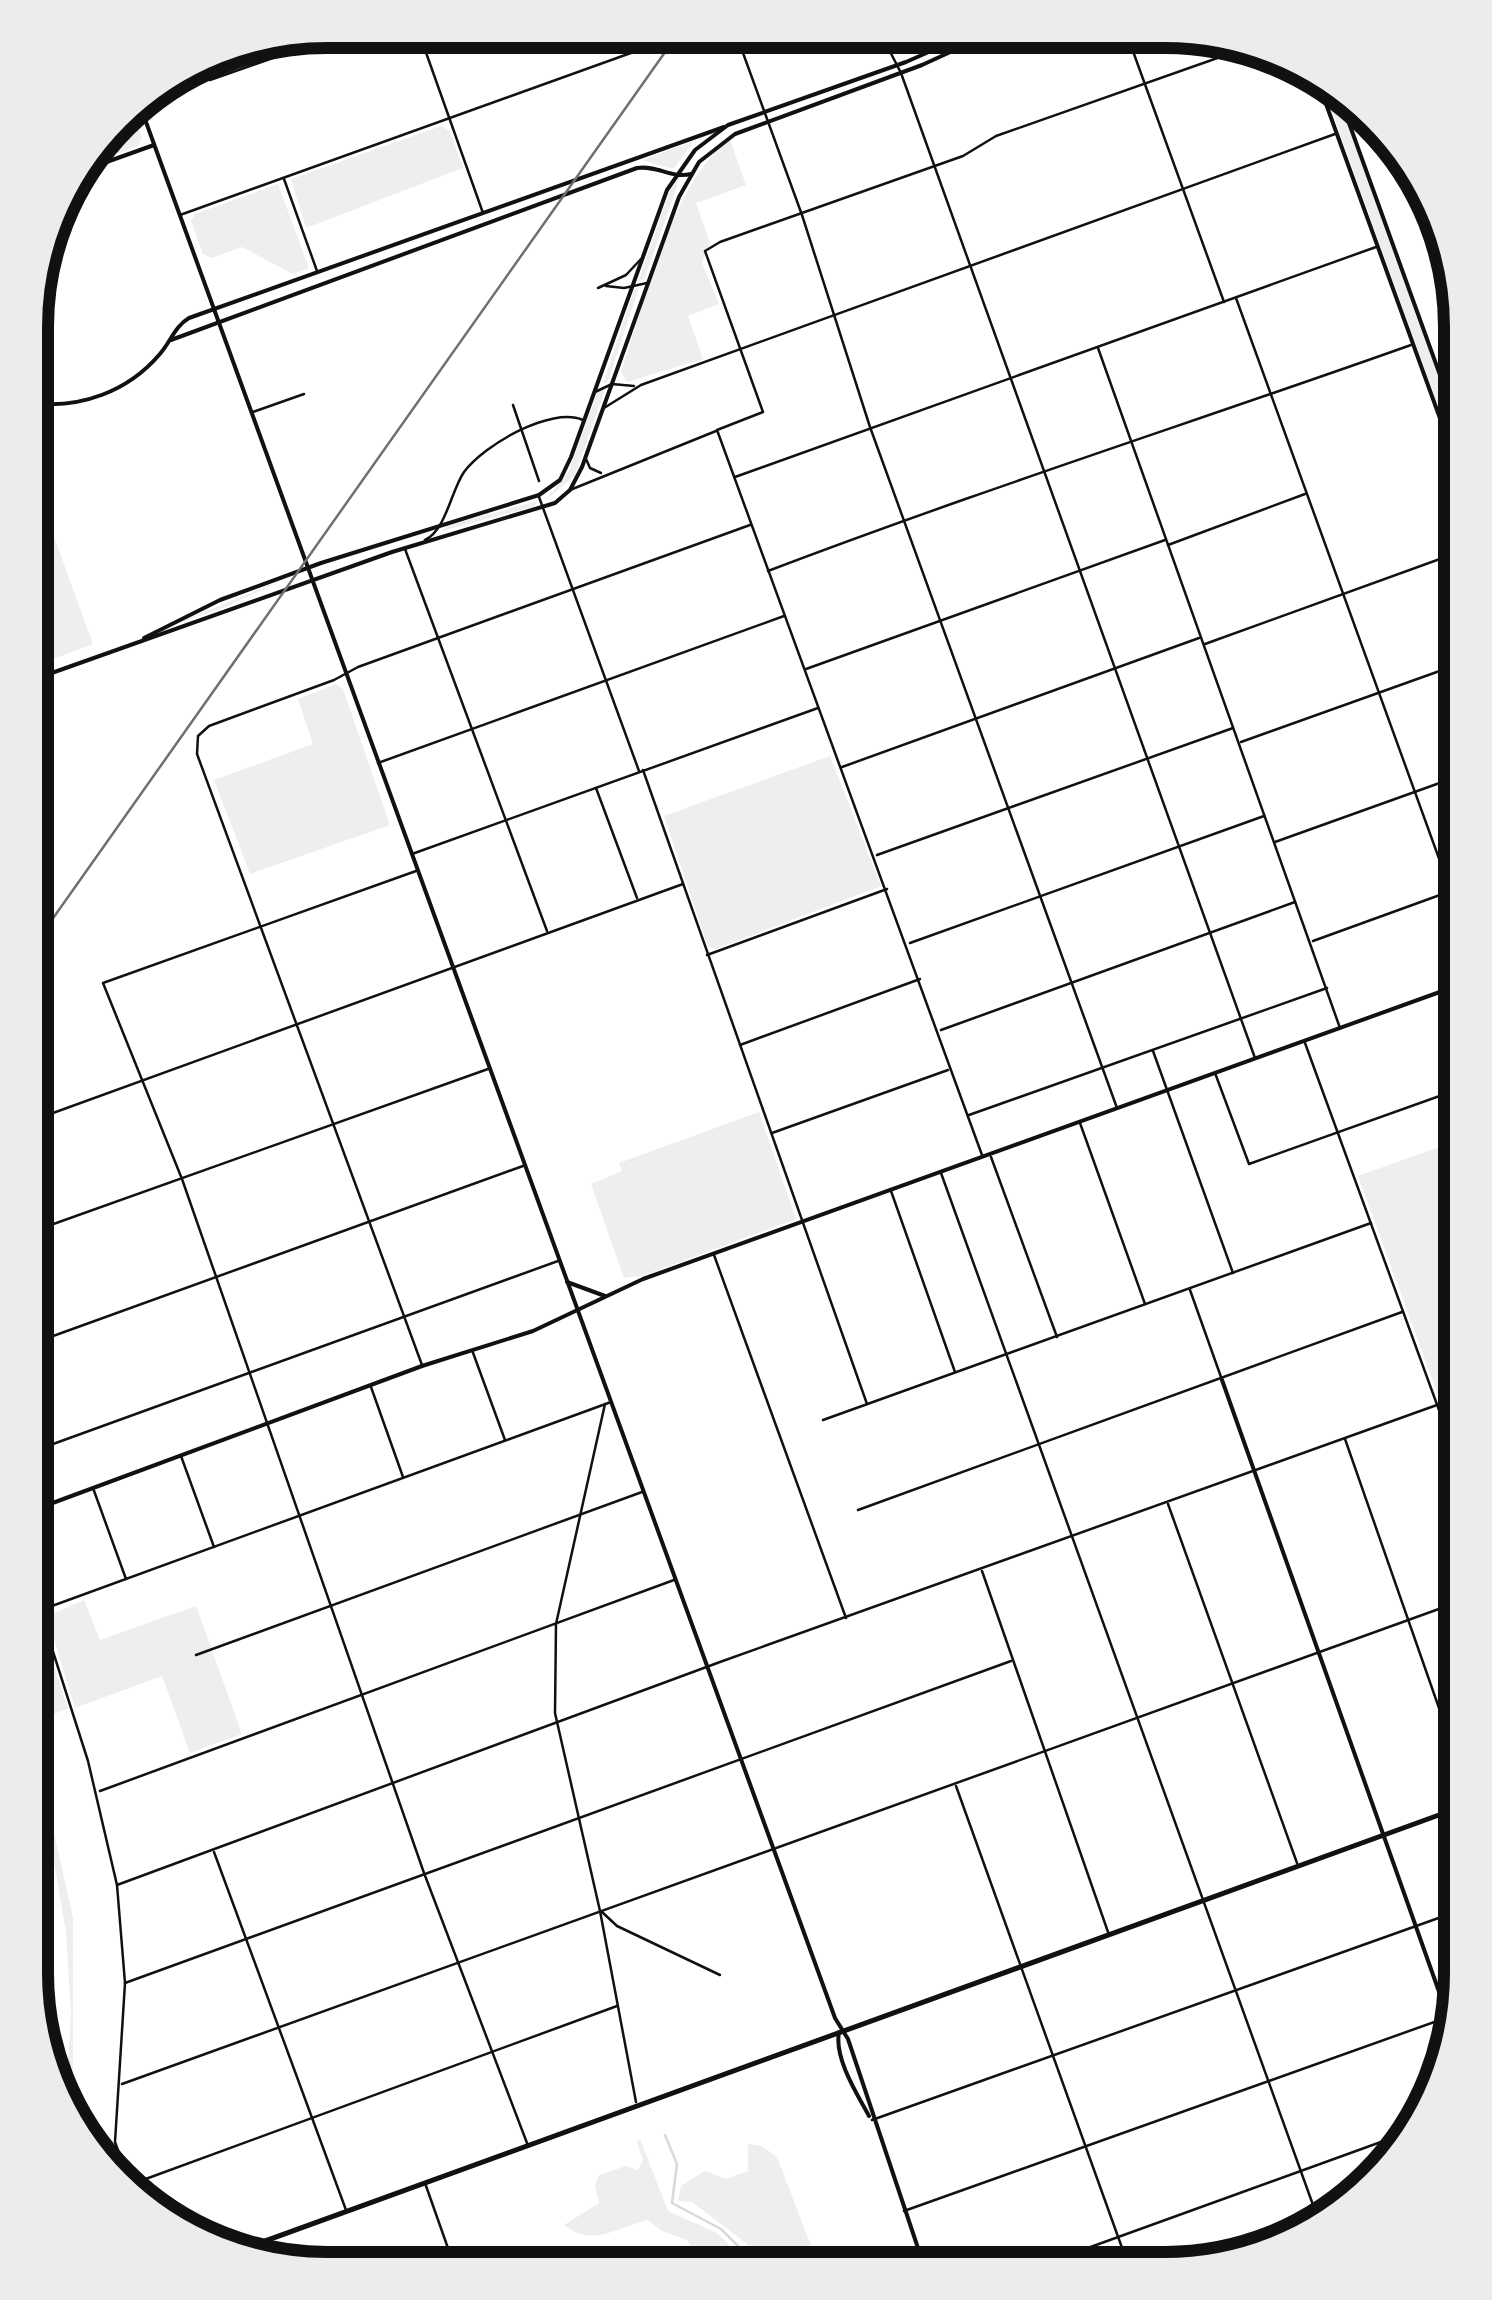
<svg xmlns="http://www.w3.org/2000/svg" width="1492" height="2300" viewBox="0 0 1492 2300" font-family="Karla,sans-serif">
  <rect width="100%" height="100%" fill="#fff"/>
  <g fill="#eee">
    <polygon points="1321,81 1334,86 1462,442 1462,472"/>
    <polygon points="130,105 142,137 138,146 78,168"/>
    <polygon points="441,126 450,131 463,168 306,228 291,179"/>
    <path d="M730 140 746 185 696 203 710 243 702 263 719 304 688 316 703 359 627 382 621 372C644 305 672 180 730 140Z"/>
    <polygon points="693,143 673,169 642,160 691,142"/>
    <polygon points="680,178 644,280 638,282 670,190"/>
    <polygon points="278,184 309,268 293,274 242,247 211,258 203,254 191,221 195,214"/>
    <polygon points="639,288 608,381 603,384 634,290"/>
    <polygon points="605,390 575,475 546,500 569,471 598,391"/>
    <polygon points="32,477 93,644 32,667"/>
    <polygon points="537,501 535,506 442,531 447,526"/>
    <polygon points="287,578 221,609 175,624"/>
    <polygon points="336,684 343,689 390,825 250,874 214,780 313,744 298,699"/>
    <polygon points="830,756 881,886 716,949 708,947 664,816"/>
    <polygon points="759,1112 796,1219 645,1275 624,1278 591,1184 622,1171 619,1163"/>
    <polygon points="1462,1139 1462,1391 1439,1398 1358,1176"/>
    <polygon points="84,1600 100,1640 196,1606 242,1734 190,1753 162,1676 75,1708 47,1616"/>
    <polygon points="40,1621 68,1709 30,1722 31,1624"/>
    <polygon points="30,1724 73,1918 73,2114 66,2105 71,2014 66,1932 45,1809 30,1765"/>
    <path d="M640 2139 668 2211 717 2233 744 2259 745 2269H704L687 2240 662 2231 648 2220C617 2227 594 2248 564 2225L599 2203 595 2186 599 2175 626 2166 638 2170 643 2160 637 2142Z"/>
    <polygon points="748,2144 762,2146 777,2157 820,2269 754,2269 747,2244 692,2202 678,2201 681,2186 705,2171 726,2179 748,2171"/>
  </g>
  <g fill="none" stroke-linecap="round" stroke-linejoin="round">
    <polyline stroke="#d9d9d9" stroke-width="2.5" points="665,2135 677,2164 672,2203 721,2229 749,2257 751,2269"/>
    <g stroke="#111" stroke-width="2.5">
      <polyline points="418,30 483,213"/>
      <polyline points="642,31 648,47"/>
      <polyline points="735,31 802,215 870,427 1117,1108"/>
      <polyline points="880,32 901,73 1255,1058"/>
      <polyline points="1126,32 1224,302"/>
      <polyline points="204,62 210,80 310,45 306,34"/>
      <polyline points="284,179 317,271"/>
      <polyline points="180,215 692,31"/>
      <polyline points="606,286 624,288 647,283"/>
      <polyline points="598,288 626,275 641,259"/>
      <polyline points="1236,298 1462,922"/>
      <polyline points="1098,348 1340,1028"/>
      <polyline points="595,392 612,384 634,386"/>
      <polyline points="513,405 539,481"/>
      <polyline points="604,408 641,385 1335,134"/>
      <polyline points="253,412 304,394"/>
      <polyline points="586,459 590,468 601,473"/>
      <polyline points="735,477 1376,247"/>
      <polyline points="570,490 716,431"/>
      <polyline points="539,497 639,771"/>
      <path d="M425 540C446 530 451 491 464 472 484 445 551 406 583 420"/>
      <polyline points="1168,545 1305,494"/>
      <polyline points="405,549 547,931"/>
      <path d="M768 571C981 490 1197 421 1411 345"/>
      <polyline points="1205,644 1462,551"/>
      <polyline points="806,669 1165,540"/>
      <polyline points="1241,742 1462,663"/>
      <polyline points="378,763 784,616"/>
      <polyline points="842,767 1199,638"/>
      <polyline points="643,770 867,1404"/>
      <polyline points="596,788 637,898"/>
      <polyline points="1275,842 1462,775"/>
      <polyline points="412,854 818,708"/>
      <polyline points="877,855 1233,728"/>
      <polyline points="416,871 103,983 182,1179 424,1873 527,2143"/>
      <polyline points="1313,941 1462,887"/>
      <polyline points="910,943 1264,816"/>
      <polyline points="707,955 887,889"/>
      <polyline points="941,1030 1295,902"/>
      <polyline points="1305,1043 1462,1473"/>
      <polyline points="740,1045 920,979"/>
      <polyline points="1153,1051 1233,1273"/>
      <polyline points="1215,1073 1249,1164 1462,1088"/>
      <polyline points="969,1115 1327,988"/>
      <polyline points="31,1121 683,884"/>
      <polyline points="1080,1123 1145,1304"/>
      <polyline points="772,1133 948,1070"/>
      <polyline points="982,1155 717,430 763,412 705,251 720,242 963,156 996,136 1243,49"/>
      <polyline points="991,1157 1057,1337"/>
      <polyline points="941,1173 1317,2216"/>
      <polyline points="891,1191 955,1372"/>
      <polyline points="31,1232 488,1069"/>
      <polyline points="714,1255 846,1618"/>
      <polyline points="1190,1290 1221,1377"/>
      <polyline points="31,1344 523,1166"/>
      <polyline points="472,1350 505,1440"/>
      <polyline points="422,1365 197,754 198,736 209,726 334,680 358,667 750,525"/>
      <polyline points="371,1387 403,1477"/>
      <polyline points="605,1404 556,1624 555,1713 600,1911 636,2102"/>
      <polyline points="823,1420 1371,1223"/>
      <polyline points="1345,1439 1461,1771"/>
      <polyline points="31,1452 558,1261"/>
      <polyline points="181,1456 214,1547"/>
      <polyline points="93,1488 126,1579"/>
      <polyline points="1168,1504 1297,1863"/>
      <polyline points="858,1510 1402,1312"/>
      <polyline points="982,1571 1108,1932"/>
      <polyline points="31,1583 88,1761 117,1885 125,1983 115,2142 133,2192"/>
      <polyline points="41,1610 611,1402"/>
      <polyline points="196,1655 642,1492"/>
      <polyline points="956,1786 1130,2270"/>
      <polyline points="100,1791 674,1580"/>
      <polyline points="214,1852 346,2210"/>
      <polyline points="117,1885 720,1662 1462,1396"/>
      <polyline points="602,1912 617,1926 720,1975"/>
      <polyline points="125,1983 1011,1661"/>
      <polyline points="122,2084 1461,1601"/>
      <polyline points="872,2120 1461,1910"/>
      <polyline points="425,2183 455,2268"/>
      <polyline points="132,2184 617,2006"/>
      <polyline points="904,2211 1454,2015"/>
      <polyline points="1027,2270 1414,2130"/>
    </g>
    <g stroke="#111" stroke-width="4">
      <polyline points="73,174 154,145"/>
      <path d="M171 340 637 168C658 165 671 179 691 174"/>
      <path d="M32 403C81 409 128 391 159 355 170 343 175 326 189 318L724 127"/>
      <polyline points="1222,1380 1448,2017"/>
      <polyline points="31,1511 422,1366 533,1331 643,1279 1462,984"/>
    </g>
    <g stroke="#111" stroke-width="4">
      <polyline points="1317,79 1462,479"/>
      <polyline points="1336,87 1462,436"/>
      <polyline points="138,100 835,2018 848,2039 925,2269"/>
      <polyline points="144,638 220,600 321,563 539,495 560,480 571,457 667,190 695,150 728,125 906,62 974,32"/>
      <polyline points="32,680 392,552 555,503 570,490 582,467 679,197 699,162 735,134 922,65 994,32"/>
      <polyline points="567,1282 605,1296"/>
      <path d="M839 2032C834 2058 857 2094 869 2116"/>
    </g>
    <polyline stroke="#111" stroke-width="5" points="243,2249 1461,1807"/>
    <g stroke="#707070" stroke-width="2.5">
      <polyline points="32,948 680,31"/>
      <polyline points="30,1849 44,1934 47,2058"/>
    </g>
  </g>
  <path d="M0 0H1492V2300H0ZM327 48H1165A279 279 0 0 1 1444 327V1973A279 279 0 0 1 1165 2252H327A279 279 0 0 1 48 1973V327A279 279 0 0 1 327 48Z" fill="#ececec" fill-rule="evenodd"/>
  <path fill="none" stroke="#111" stroke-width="12" d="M327 48H1165A279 279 0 0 1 1444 327V1973A279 279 0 0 1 1165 2252H327A279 279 0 0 1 48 1973V327A279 279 0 0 1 327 48Z"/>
</svg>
